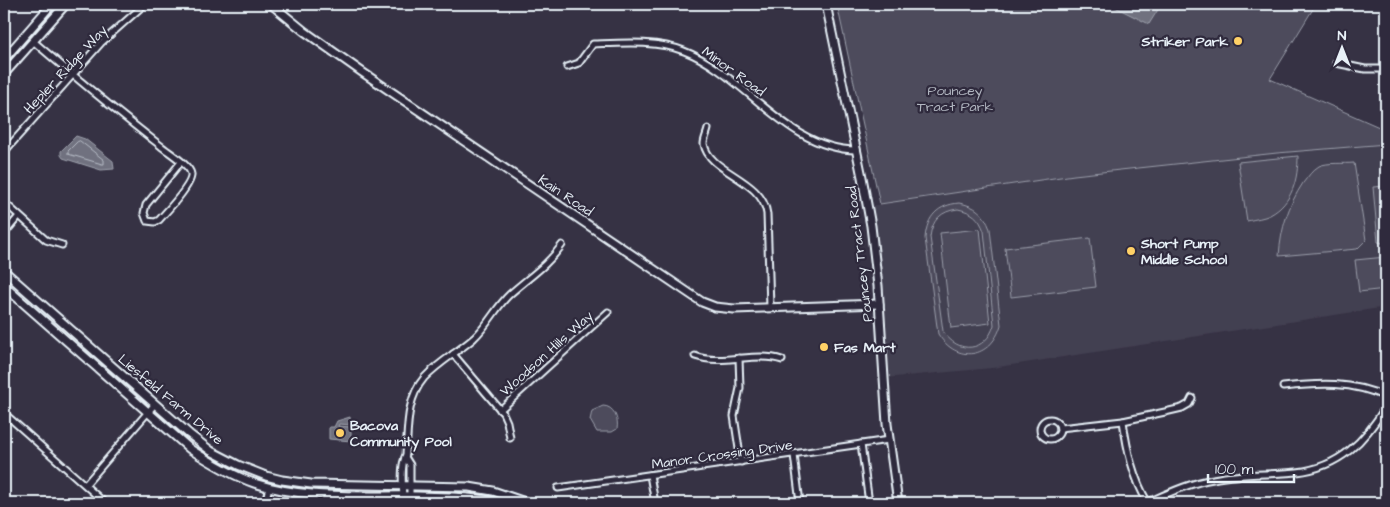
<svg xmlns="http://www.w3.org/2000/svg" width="1390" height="507" viewBox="0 0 1390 507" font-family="'Architects Daughter',sans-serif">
  <rect width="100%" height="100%" fill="#363244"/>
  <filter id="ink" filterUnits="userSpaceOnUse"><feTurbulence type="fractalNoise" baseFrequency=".02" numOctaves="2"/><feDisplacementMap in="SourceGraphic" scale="10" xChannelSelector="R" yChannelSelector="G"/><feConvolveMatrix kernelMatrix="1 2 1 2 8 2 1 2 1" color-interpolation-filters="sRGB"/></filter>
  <g filter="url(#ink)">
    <polygon fill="#433f51" points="1386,144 1386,307 992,368 884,378 870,206 1074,175 1277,153"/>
    <g fill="#4d4b5c" stroke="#9a9eaa" fill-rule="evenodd">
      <polygon points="837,4 1316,4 1270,79 1379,127 1386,134 1386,144 1277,153 1074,175 880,204"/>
      <path d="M1298 156C1298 178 1293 203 1270 215 1264 218 1255 219 1247 221L1238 162Z"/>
      <path d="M1354 163 1366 240 1357 249 1279 256C1281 228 1288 206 1303 183 1308 177 1312 170 1319 166 1328 162 1344 164 1354 163Z"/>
      <polygon points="1386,186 1386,244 1378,242 1373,187"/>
      <path d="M959 203C976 206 984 213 990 229L1001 325C991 359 957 364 938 334L925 238C927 216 938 205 959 203ZM958 209C972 212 979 217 984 231L994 325C986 352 958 355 943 331L930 237C932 220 941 211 958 209Z"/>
      <polygon points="980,229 990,323 951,328 940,233"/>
      <polygon points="1090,238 1096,287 1011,297 1005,248"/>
      <polygon points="1386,257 1386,289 1359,292 1355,260"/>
      <path d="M603 406C614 406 619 419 617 429L612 432H597L590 420 592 411Z"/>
    </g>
    <g fill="#70717f" stroke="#a0a4af">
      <polygon points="1109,4 1155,4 1159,8 1149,24"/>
      <polygon points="76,136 85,139 113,161 114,169 101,170 63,158 61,155 61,151"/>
      <polygon points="350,417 351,425 339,424 338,426 351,427 351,441 329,439 329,427 334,427 337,421"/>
    </g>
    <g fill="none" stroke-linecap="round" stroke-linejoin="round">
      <polygon stroke="#b8bec8" stroke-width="1" points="80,141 104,160 104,164 102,164 68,154 68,151 77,142"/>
      <defs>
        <g id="street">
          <path d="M33 41C75 77 117 112 161 146 168 152 190 165 191 174 193 184 166 212 159 220L155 222 147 221 144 213 146 205 181 162"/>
          <polyline points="1336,63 1365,69 1386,69"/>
          <path d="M567 67 579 63 593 44C621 43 657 40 684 51 745 74 786 150 857 150"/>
          <path d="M708 129C707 134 704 139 704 144 709 173 762 178 767 214L770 307"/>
          <polyline points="4,152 101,43 145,4"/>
          <polyline points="4,202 46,240 62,245"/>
          <polyline points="4,234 19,216"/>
          <polyline points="453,354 503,413 507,422 510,438"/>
          <path d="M695 356C723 366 755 351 782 360"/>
          <polyline points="739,358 740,388 734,416 741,462"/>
          <path d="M1283 387C1320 383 1352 381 1386 397"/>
          <polyline points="500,410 608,312"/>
          <polyline points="4,413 105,503"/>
          <circle cx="1050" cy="429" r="10"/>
          <path d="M1123 421C1127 450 1133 478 1148 503"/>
          <polyline points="1060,428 1123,421 1165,412 1182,408 1189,404 1192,398"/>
          <polyline points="861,444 869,503"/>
          <polyline points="794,455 800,503"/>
          <polyline points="405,457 410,465 410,503"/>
          <polyline points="650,475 655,503"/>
          <polyline points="86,484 155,404"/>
          <polyline points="558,488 889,440"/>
          <path d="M1148 502C1169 493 1190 483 1213 479 1241 473 1270 475 1297 472 1340 467 1365 441 1386 406"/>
          <polyline points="265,503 269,487"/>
          <path d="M403 503C403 491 401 477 403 465 403 462 405 458 406 454 408 429 406 399 424 378 439 362 458 352 474 338 488 325 496 307 510 294 529 277 547 266 562 245"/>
        </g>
        <g id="secondary">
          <polyline points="271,4 304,31 362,72 702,302 715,307 734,309 879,304"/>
          <polyline points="826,4 862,177 871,226 878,286 887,424 898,503"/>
          <polyline points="4,59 52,4"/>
          <polyline points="4,74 66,4"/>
          <polyline points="4,271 189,434 211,451 238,465 266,476 282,480 311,484 469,487 493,491 528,503"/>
          <path d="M4 286 190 449C210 462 231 475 254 483 306 500 364 495 418 496 445 497 471 496 498 503"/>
        </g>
      </defs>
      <use href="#street" stroke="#e8f1f8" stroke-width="9"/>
      <use href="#secondary" stroke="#e8f1f8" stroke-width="11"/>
      <use href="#street" stroke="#2f2a3d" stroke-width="5"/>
      <use href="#secondary" stroke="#2f2a3d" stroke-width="7"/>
    </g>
  </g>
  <g fill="#ffd166" stroke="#2f2a3d" stroke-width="2">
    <circle cx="1238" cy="41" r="5"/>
    <circle cx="1131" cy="251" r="5"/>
    <circle cx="824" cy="347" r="5"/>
    <circle cx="340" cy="433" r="5"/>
  </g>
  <g text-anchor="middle" stroke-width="4.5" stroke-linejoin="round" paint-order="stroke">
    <g font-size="14" font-weight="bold" fill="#e8f1f8" stroke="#2f2a3d" text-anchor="start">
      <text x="1228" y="46" text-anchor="end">Striker Park</text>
      <text x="1141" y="248">Short Pump<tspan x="1141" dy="16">Middle School</tspan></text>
      <text x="834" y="352">Fas Mart</text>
      <text x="350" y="430">Bacova<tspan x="350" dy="16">Community Pool</tspan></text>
    </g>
    <g font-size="14" fill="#e8f1f8" stroke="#2f2a3d">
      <text transform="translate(65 69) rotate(-47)" y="5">Hepler Ridge Way</text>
      <text transform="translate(734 71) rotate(36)" y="5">Minor Road</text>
      <text transform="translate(566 195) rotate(34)" y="5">Kain Road</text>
      <text transform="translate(859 254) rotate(-97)" y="5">Pouncey Tract Road</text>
      <text transform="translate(546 353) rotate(-42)" y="5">Woodson Hills Way</text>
      <text transform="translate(171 399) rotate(40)" y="5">Liesfeld Farm Drive</text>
      <text transform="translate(722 454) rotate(-8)" y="5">Manor Crossing Drive</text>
    </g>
    <g font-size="14" fill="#b2b7c1" stroke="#2f2a3d">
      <text x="955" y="95">Pouncey<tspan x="955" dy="16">Tract Park</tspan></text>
    </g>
  </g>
  <rect width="1390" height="507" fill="none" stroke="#2f2a3d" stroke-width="20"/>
  <rect x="10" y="10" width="1370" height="487" fill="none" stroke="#e8f1f8" stroke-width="2" filter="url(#ink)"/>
  <g transform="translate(1342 48)" stroke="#2f2a3d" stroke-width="4" paint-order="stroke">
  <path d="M0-4L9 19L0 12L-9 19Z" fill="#e8f1f8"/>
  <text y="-8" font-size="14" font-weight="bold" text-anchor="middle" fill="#e8f1f8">N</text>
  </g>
  <path d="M1208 474v8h86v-8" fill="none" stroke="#e8f1f8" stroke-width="2.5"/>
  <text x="1215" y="474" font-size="15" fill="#e8f1f8" stroke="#2f2a3d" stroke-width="4" paint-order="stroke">100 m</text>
</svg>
